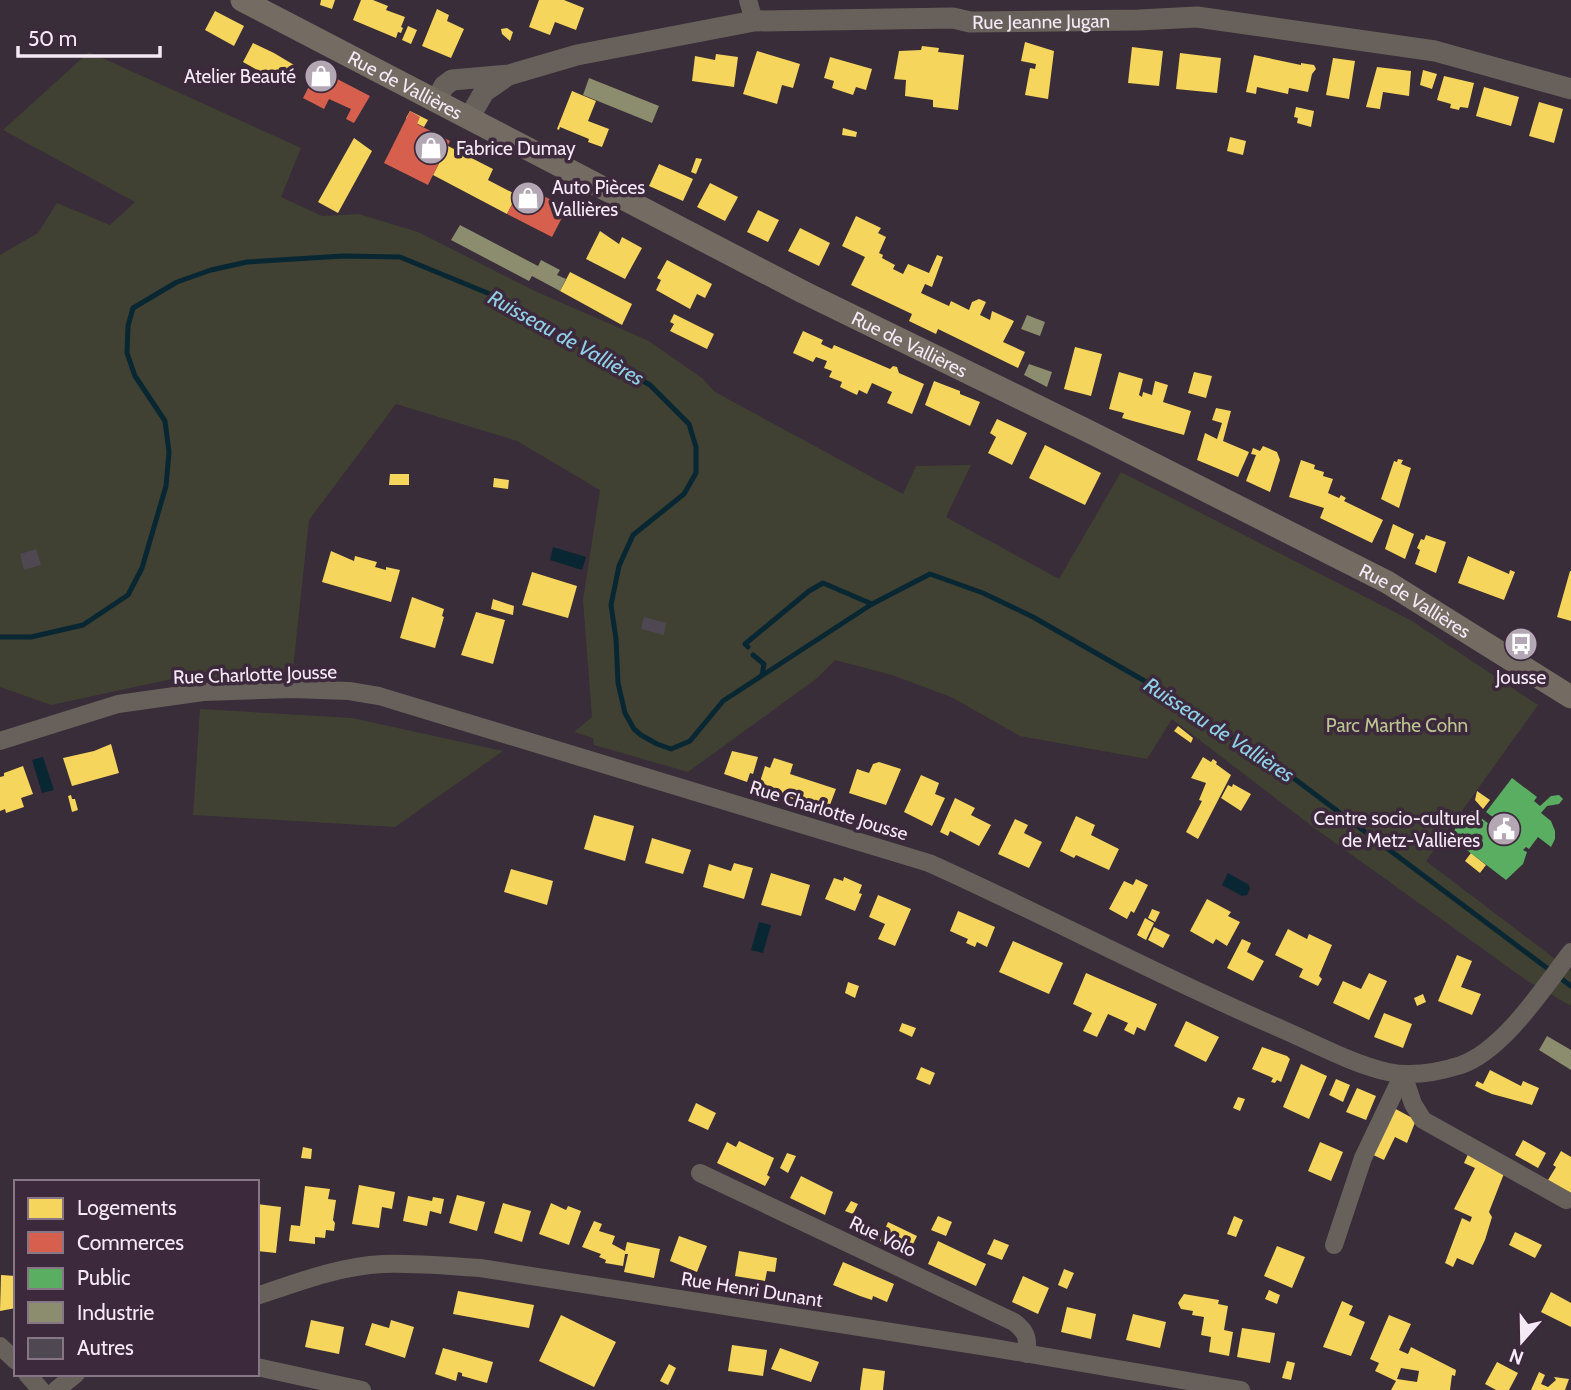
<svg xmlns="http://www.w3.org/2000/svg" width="1571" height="1390" viewBox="0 0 1571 1390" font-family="Cabin,sans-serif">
  <rect width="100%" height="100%" fill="#382d38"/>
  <g fill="#404132">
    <polygon points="89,52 301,148 281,197 322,216 359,214 418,232 537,292 649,341 703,379 715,392 903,494 916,466 971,465 946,517 1059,579 1121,472 1412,621 1538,705 1426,861 1571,971 1571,1006 1526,980 1313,827 1172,719 1147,759 1020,736 951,697 892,675 835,660 816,679 688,772 594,745 593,738 574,732 592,717 583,600 600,490 517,441 396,404 309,520 292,678 177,684 172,679 51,705 0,687 0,255 38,233 57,203 110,225 135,202 3,130"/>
    <polygon points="200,709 352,718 503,751 395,827 193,815"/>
  </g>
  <g fill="#092732">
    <polygon points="553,547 586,557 582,570 550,560"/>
    <polygon points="43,757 54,790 42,793 32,760"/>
    <polygon points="1228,873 1249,885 1250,889 1247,895 1242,896 1222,885"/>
    <polygon points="759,922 771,925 763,953 751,950"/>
  </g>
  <g fill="#f6d55c" fill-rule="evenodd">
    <polygon points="321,0 335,0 332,9 320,5"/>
    <polygon points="361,0 373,0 388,6 386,10 405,17 401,27 403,28 401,33 398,32 396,38 353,20"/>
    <polygon points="539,0 564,0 584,8 576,30 555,22 550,35 529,27"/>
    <polygon points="437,9 449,15 447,21 464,29 451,58 422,46"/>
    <polygon points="215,11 244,26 234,46 205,30"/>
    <polygon points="408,26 417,30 411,44 402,40"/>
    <polygon points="507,28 513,32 510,41 502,34 501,29"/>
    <polygon points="1025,42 1054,51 1048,99 1025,95 1030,68 1035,69 1036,64 1021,61"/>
    <polygon points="253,43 274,53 294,65 284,85 243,62"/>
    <polygon points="922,46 939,48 938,52 964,55 958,110 933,107 933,100 905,96 906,80 894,79 899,51 921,50"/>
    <polygon points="1132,47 1163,51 1159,86 1128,83"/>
    <polygon points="757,51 800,64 793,88 782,85 777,104 743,94"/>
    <polygon points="1180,53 1221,58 1217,93 1176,89"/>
    <polygon points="716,54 738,57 734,87 692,81 695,56 715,60"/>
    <polygon points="1254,55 1301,65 1301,63 1314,65 1316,69 1312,74 1308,92 1289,88 1288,94 1257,87 1256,94 1246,92"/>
    <polygon points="830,57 872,69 866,90 856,87 853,95 832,88 834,81 824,78"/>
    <polygon points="1333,58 1355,61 1349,99 1326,95"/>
    <polygon points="1377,67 1411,71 1409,96 1383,92 1380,109 1366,107"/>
    <polygon points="1423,70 1437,74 1432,89 1420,85"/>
    <polygon points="1444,76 1474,83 1468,108 1460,107 1459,110 1450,108 1451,104 1437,100"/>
    <polygon points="1484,87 1519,97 1511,126 1476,116"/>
    <polygon points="572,91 596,101 588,121 609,129 602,147 588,142 589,139 560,127 559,130 557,129"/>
    <polygon points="1539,102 1563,109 1554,143 1529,136"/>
    <polygon points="1296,107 1314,111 1311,127 1297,123 1298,118 1294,117"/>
    <polygon points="410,111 428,120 424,127 406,118"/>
    <polygon points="843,128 857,132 856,137 842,135"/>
    <polygon points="1230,137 1246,141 1243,155 1227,151"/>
    <polygon points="354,138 372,151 338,213 318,202"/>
    <polygon points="448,146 493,169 488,180 517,195 507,214 433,175"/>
    <polygon points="696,158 702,159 696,174 691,172"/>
    <polygon points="659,164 693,179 683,201 649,186"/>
    <polygon points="710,183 738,197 725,221 697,207"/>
    <polygon points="758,210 779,220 768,242 747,232"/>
    <polygon points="856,216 881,228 878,233 886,237 879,253 883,255 882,258 895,265 893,269 903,274 908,264 929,273 937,255 943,257 932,287 925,284 921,293 949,306 951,301 969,310 972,302 979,299 986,302 980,315 990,320 992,311 1014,321 1003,342 1025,352 1018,368 938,329 936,334 909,321 912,314 851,285 865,257 842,246"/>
    <polygon points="800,228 830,243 819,266 788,251"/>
    <polygon points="600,231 619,244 622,237 642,248 625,279 586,259"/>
    <polygon points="667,260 712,284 705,298 697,294 690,309 656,290 661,280 657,278"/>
    <polygon points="570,272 632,304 622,325 560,291"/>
    <polygon points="674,314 714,334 707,349 670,331 674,324 670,322"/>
    <polygon points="803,331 823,340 821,344 832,349 834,345 890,369 893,366 897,367 899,373 924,384 912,414 887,403 892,392 872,383 867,394 859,390 857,395 840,387 842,382 829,377 832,371 824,368 827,361 816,357 813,362 793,353"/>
    <polygon points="1075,347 1102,354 1091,396 1064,389"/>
    <polygon points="1119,372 1143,379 1139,395 1142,397 1143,392 1152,395 1155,381 1168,385 1163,402 1191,411 1184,435 1122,418 1124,413 1109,409"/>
    <polygon points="1194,372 1212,376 1206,398 1188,393"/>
    <polygon points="934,381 960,391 960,394 980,402 970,426 925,405"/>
    <polygon points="1216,408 1231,411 1223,441 1249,452 1238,477 1197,460 1205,433 1217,439 1222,423 1212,420"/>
    <polygon points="997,419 1027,433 1012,465 988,453 996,437 990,433"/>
    <polygon points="1045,445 1101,473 1085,505 1029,478"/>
    <polygon points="1263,446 1277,452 1280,460 1270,492 1246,481 1256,455 1251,454 1253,448 1260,451"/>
    <polygon points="1398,459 1403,460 1401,464 1411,468 1399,508 1381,499 1394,461 1397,462"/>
    <polygon points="1301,460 1315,465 1314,469 1324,472 1323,476 1333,479 1328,493 1339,498 1341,495 1346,498 1344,501 1383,520 1372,543 1320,518 1324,508 1289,497"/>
    <polygon points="390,474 409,474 409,485 389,485"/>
    <polygon points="494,478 509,480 508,489 493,487"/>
    <polygon points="1393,524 1414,534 1405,559 1385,549"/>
    <polygon points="1426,535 1446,542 1436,573 1415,564 1420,550 1417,548 1421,539 1424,540"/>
    <polygon points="331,551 354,561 355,556 377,562 375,567 386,570 386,567 400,570 391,602 322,582"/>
    <polygon points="1468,556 1509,574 1510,570 1515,572 1504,600 1458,583"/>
    <polygon points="1570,571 1571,571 1571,621 1557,617"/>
    <polygon points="532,572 577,586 568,618 522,605"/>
    <polygon points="412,597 444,609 442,616 444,617 435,648 400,638"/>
    <polygon points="493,599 514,606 513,615 491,609"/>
    <polygon points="476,612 505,620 493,664 461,655"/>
    <polygon points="1178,726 1193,738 1191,743 1174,731"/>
    <polygon points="111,744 119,773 72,786 63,758 94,751"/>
    <polygon points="732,751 758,757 753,774 750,773 747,782 724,774"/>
    <polygon points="1203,757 1211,762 1213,759 1217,762 1216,764 1231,775 1198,839 1186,832 1202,801 1199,800 1206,783 1191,778"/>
    <polygon points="774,758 793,764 790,774 836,789 828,810 758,788 765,766 770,768"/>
    <polygon points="879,762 901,769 886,805 849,793 857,769 869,773 873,764"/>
    <polygon points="23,766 33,794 21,798 24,807 6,813 5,809 0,811 0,777 4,776 4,773"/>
    <polygon points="921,775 939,783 935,794 945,798 932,826 904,812"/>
    <polygon points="1233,784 1251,794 1241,811 1221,798 1228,785 1232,787"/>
    <polygon points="1477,791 1490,800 1483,809 1475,800"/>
    <polygon points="71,795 72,799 75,799 78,810 72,812 68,796"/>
    <polygon points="955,798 975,808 971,815 991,825 979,846 950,831 948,836 940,832"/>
    <polygon points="594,815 634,826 625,861 584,849"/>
    <polygon points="1076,816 1095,825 1091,835 1119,849 1109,870 1076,855 1074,858 1060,851"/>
    <polygon points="1015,819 1028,825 1024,833 1042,842 1029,868 998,854"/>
    <polygon points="652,838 691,850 683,874 645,863"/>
    <polygon points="1471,853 1486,865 1480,873 1465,861"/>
    <polygon points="734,863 753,868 744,899 703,887 709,864 731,871"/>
    <polygon points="511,869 553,881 547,905 504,892"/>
    <polygon points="771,873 810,885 801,916 761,905"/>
    <polygon points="844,877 862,885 859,893 862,894 855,911 825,899 834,878 843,881"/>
    <polygon points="1136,879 1148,885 1134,913 1131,911 1127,919 1109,909 1124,881 1133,885"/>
    <polygon points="878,895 911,909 895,946 878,939 885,924 869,917"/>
    <polygon points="1207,899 1231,912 1228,916 1240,922 1227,946 1216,939 1213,944 1190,931"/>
    <polygon points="1152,909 1160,912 1155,922 1148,918"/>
    <polygon points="958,911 995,927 987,947 977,942 975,947 966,943 968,939 950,931"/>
    <polygon points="1145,918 1154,923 1146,940 1137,935"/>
    <polygon points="1154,927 1170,935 1163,948 1148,940"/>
    <polygon points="1288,929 1307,939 1309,934 1332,945 1319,976 1322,979 1318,986 1299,977 1303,969 1275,955"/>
    <polygon points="1242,939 1251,943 1247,952 1264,961 1253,981 1227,968"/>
    <polygon points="1013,941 1063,963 1049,994 999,972"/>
    <polygon points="1457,955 1472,961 1461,987 1481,994 1472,1015 1438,1001"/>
    <polygon points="1086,973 1157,1004 1145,1031 1137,1027 1134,1035 1124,1030 1128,1023 1108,1014 1097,1037 1083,1031 1092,1013 1073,1004"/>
    <polygon points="1369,973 1387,981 1369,1020 1333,1003 1343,981 1361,989"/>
    <polygon points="848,982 859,986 855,998 845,993"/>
    <polygon points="1423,994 1426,1002 1417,1006 1414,998"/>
    <polygon points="1384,1013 1412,1024 1403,1048 1374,1037"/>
    <polygon points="1186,1021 1219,1037 1206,1062 1174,1046"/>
    <polygon points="902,1023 916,1028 912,1037 899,1031"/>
    <polygon points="1262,1047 1287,1056 1290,1059 1281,1082 1277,1080 1275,1083 1271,1082 1273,1078 1252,1069"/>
    <polygon points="1301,1064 1327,1076 1309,1119 1283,1107"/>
    <polygon points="921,1067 935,1073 930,1085 916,1079"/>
    <polygon points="1490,1070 1521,1086 1523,1081 1539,1088 1532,1105 1492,1094 1475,1086 1477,1081 1483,1084"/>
    <polygon points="1336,1079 1350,1085 1343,1102 1329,1095"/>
    <polygon points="1357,1088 1376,1096 1366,1120 1346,1112"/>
    <polygon points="1238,1097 1245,1099 1240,1111 1233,1108"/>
    <polygon points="696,1103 716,1113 708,1130 688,1121"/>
    <polygon points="1392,1107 1416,1120 1407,1143 1395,1137 1384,1160 1369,1153"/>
    <polygon points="1523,1140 1546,1153 1538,1168 1515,1155"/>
    <polygon points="739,1141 774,1158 767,1175 770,1177 765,1186 717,1163 727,1142 736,1147"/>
    <polygon points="1320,1142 1343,1152 1331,1181 1308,1171"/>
    <polygon points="303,1147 312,1149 311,1159 301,1158"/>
    <polygon points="1561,1151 1571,1157 1571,1194 1548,1180 1556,1167 1553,1165"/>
    <polygon points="1469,1152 1505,1171 1489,1212 1492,1217 1485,1240 1473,1265 1457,1258 1453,1267 1445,1263 1462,1218 1470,1222 1472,1217 1454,1209 1475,1168 1464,1163"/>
    <polygon points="787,1153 796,1156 788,1173 780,1168"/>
    <polygon points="801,1176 833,1192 825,1215 790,1198"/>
    <polygon points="359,1185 395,1192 392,1209 382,1207 379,1228 352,1224"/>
    <polygon points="305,1186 330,1189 328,1199 336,1200 333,1220 335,1223 334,1231 326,1230 325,1238 315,1237 315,1244 289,1241 291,1225 300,1226"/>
    <polygon points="457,1195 485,1202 477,1231 449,1223"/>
    <polygon points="408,1196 432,1201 433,1197 444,1199 441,1214 430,1211 427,1226 403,1221"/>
    <polygon points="851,1201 858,1204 853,1214 845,1211"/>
    <polygon points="503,1203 531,1211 522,1242 494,1233"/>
    <polygon points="551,1203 566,1210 568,1206 581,1211 569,1245 539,1234"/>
    <polygon points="257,1204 281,1207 276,1253 257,1251"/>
    <polygon points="938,1216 952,1222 946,1236 931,1230"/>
    <polygon points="1234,1216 1243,1220 1236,1237 1227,1234"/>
    <polygon points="594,1221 602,1224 599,1231 615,1236 612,1244 625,1251 627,1242 660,1249 654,1278 624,1272 628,1254 625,1254 623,1266 605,1263 606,1260 599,1257 601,1254 582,1247"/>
    <polygon points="888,1222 917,1236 908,1254 880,1241"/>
    <polygon points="1515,1232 1542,1245 1535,1258 1509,1245"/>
    <polygon points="679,1236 707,1246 697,1272 670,1261"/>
    <polygon points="994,1239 1009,1245 1002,1260 987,1254"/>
    <polygon points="938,1241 986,1264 976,1286 928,1264"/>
    <polygon points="1277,1246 1305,1257 1292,1288 1264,1276"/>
    <polygon points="739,1251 777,1258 775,1272 767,1271 765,1281 735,1276"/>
    <polygon points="843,1262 894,1284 887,1302 873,1296 872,1300 860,1296 833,1285"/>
    <polygon points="1064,1269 1074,1273 1067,1289 1058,1285"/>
    <polygon points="1,1275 16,1276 16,1308 0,1311"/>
    <polygon points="1023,1276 1049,1288 1038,1314 1012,1302"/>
    <polygon points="1269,1290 1280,1295 1277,1304 1265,1299"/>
    <polygon points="458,1291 534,1305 529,1328 453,1314"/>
    <polygon points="1551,1292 1571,1303 1571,1327 1541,1312"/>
    <polygon points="1184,1294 1219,1300 1218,1304 1228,1306 1224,1330 1233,1332 1229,1356 1209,1352 1211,1337 1201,1335 1204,1317 1192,1315 1193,1311 1181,1309 1178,1303"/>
    <polygon points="1342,1301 1353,1306 1349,1315 1365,1322 1351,1356 1323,1347"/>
    <polygon points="1067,1307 1096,1314 1091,1339 1061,1332"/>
    <polygon points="1133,1314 1166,1322 1160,1348 1126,1340"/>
    <polygon points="561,1315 616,1342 594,1387 539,1361"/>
    <path d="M1389 1315 1411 1324 1399 1350 1408 1354 1411 1347 1456 1370 1455 1376 1452 1375 1450 1390H1391L1396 1381 1375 1371 1379 1363 1370 1359ZM1401 1368 1419 1371 1417 1382 1397 1379Z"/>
    <polygon points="311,1320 344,1327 339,1354 305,1347"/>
    <polygon points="391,1320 414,1327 405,1358 365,1345 372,1323 389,1328"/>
    <polygon points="1242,1328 1275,1333 1270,1363 1237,1357"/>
    <polygon points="732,1345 767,1350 763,1376 728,1371"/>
    <polygon points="443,1348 493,1362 487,1383 462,1376 462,1373 458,1372 456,1381 435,1374"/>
    <polygon points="780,1348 819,1362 811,1382 771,1369"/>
    <polygon points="1287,1361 1295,1363 1291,1380 1282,1378"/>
    <polygon points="1497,1362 1518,1373 1509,1390 1496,1390 1485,1384"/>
    <polygon points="669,1364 676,1368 668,1385 660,1381"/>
    <polygon points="863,1368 885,1371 883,1390 860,1390"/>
    <polygon points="1539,1372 1545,1375 1541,1384 1548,1387 1556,1380 1554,1377 1569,1379 1565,1390 1531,1390"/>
  </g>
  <g fill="#d6604d">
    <polygon points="318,69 370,96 354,123 346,119 351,109 329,99 324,109 303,98"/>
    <polygon points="410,111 420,117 417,124 450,141 428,185 384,163"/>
    <polygon points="522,185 567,208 552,237 507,214"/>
  </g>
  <polygon fill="#5aae61" points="1512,778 1537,797 1534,801 1540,806 1551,796 1559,795 1563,799 1559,804 1547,806 1541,813 1551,821 1555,831 1555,839 1551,847 1538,837 1529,849 1526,847 1523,850 1527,852 1523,864 1506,880 1451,838 1458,822 1472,811 1489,824 1494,818 1486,812"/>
  <g fill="#8c8c6e">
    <polygon points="589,78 659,106 652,123 583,95"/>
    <polygon points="460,225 538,266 541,260 560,270 557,275 566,279 560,291 532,276 529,281 451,240"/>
    <polygon points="1027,315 1045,322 1040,336 1021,329"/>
    <polygon points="1029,364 1052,372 1047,387 1024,375"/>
    <polygon points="1547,1036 1571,1050 1571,1070 1539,1050"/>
  </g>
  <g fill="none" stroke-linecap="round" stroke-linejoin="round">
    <g stroke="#092732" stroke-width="5">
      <polyline points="0,637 31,637 83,625 128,595 142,568 166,486 169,452 165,421 135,376 127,353 128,326 133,308 177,282 211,270 247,262 343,256 400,257 502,299 650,385 689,424 696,447 696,473 684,494 633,535 619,566 611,605 616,639 618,683 625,713 634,729 641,735 657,744 671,749 690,741 723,701 872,604 930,574 983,593 1033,617 1143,680 1292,777 1571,986"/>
      <polyline points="748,647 745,644 809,591 823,583 872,604"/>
      <polyline points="753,655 764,664 762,675"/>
    </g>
  </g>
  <g fill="#4f4852">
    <polygon points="36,549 41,565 24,570 20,554"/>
    <polygon points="644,617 666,623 664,635 641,629"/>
  </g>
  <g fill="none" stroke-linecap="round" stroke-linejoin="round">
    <g stroke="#68615b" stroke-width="18">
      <polyline points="748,0 754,21"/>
      <path d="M0 741 118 704 203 692 292 689 349 691 379 696 929 863C1043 914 1155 974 1270 1024 1306 1039 1351 1064 1388 1072 1412 1077 1439 1072 1461 1065 1504 1050 1544 987 1571 952"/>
      <polyline points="1403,1074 1413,1104 1423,1120 1566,1200"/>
      <path d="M700 1173 1014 1322C1027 1332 1028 1338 1027 1354"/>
      <polyline points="1334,1245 1363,1158 1403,1074"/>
      <path d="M257 1296C298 1282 340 1266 383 1264 416 1263 448 1266 480 1268L994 1348 1241 1390"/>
      <polyline points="0,1346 16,1361"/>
      <polyline points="257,1367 362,1390"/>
      <polyline points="27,1374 41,1390"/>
      <polyline points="56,1390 76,1374"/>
    </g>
    <g stroke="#68615b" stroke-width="21">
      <path id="s1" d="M436 101 444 86 452 80 509 75 577 55 754 21 953 18 970 22 1139 20 1197 17 1435 51 1571 89"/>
      <polyline points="469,118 484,92 507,76"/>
    </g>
    <path stroke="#746b63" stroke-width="23" id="s2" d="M242 0 803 292 1090 432 1387 582 1571 697"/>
  </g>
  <defs>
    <symbol id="shop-disc" viewBox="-11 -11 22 22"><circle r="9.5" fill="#b4a7b4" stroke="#3c293c"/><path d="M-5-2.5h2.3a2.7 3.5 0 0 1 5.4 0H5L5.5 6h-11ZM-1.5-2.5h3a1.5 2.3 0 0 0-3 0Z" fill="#fff"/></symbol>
    <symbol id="bus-disc" viewBox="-11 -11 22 22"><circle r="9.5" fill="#b4a7b4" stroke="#3c293c"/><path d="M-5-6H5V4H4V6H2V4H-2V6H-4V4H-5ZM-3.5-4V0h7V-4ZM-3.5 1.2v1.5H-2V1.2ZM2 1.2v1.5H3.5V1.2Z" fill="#fff"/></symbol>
    <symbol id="civic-disc" viewBox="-11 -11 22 22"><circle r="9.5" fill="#b4a7b4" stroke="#3c293c"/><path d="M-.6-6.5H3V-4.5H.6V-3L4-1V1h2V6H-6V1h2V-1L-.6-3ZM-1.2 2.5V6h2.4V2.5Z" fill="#fff"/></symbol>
  </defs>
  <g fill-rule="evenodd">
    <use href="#shop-disc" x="302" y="57" width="38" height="38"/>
    <use href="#shop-disc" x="412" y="129" width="38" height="38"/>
    <use href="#shop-disc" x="509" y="179" width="38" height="38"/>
    <use href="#bus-disc" x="1502" y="625" width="38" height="38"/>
    <use href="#civic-disc" x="1485" y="810" width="38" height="38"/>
  </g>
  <g text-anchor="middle" stroke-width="7" stroke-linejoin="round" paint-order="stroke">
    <g font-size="19" fill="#f6e9f6" stroke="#3c293c">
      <text dy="7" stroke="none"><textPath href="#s1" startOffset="623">Rue Jeanne Jugan</textPath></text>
      <text dy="7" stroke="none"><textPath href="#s2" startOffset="184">Rue de Vallières</textPath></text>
      <text dy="7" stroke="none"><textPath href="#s2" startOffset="751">Rue de Vallières</textPath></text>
      <text dy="7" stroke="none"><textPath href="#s2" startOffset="1318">Rue de Vallières</textPath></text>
      <text transform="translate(255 674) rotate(-2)" y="7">Rue Charlotte Jousse</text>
      <text transform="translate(829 810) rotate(17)" y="7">Rue Charlotte Jousse</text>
      <text transform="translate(883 1236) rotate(25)" y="7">Rue Volo</text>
      <text transform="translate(752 1289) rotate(9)" y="7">Rue Henri Dunant</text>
    </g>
    <g font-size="19" fill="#f6e9f6" stroke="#3c293c" text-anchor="end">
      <text x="296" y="83">Atelier Beauté</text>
      <text x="456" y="155" text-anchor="start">Fabrice Dumay</text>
      <text x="552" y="194" text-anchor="start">Auto Pièces<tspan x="552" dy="22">Vallières</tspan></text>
      <text x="1521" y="684" text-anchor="middle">Jousse</text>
      <text x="1480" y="825">Centre socio-culturel<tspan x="1480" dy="22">de Metz-Vallières</tspan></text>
    </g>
    <g font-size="19" fill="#bcc58f" stroke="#3c293c">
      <text x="1397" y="732">Parc Marthe Cohn</text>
    </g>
    <g font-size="21" font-style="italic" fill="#90cfe8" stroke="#3c293c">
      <text transform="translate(566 338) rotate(29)" y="7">Ruisseau de Vallières</text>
      <text transform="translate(1219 730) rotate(33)" y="7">Ruisseau de Vallières</text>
    </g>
  </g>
  <rect x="14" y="1180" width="245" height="196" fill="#3c293c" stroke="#867686" stroke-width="2"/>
  <rect x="28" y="1198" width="35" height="21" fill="#f6d55c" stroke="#867686" stroke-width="2"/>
  <text x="77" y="1215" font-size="21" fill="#f6e9f6">Logements</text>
  <rect x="28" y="1232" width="35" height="21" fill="#d6604d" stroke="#867686" stroke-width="2"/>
  <text x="77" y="1250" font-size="21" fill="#f6e9f6">Commerces</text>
  <rect x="28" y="1268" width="35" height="21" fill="#5aae61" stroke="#867686" stroke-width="2"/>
  <text x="77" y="1285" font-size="21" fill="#f6e9f6">Public</text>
  <rect x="28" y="1302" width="35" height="21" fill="#8c8c6e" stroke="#867686" stroke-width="2"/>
  <text x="77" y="1320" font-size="21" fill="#f6e9f6">Industrie</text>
  <rect x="28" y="1338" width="35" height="21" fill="#4f4852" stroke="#867686" stroke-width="2"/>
  <text x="77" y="1355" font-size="21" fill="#f6e9f6">Autres</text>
  <g transform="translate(1522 1341) rotate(200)" stroke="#3c293c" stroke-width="5" paint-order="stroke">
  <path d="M0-5L12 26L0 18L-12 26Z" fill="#f6e9f6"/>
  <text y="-10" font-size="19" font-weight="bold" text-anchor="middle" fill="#f6e9f6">N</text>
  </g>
  <path d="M18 46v10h142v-10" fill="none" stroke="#f6e9f6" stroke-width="3.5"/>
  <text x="28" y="46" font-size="21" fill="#f6e9f6" stroke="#3c293c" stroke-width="5" paint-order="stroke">50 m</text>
</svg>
